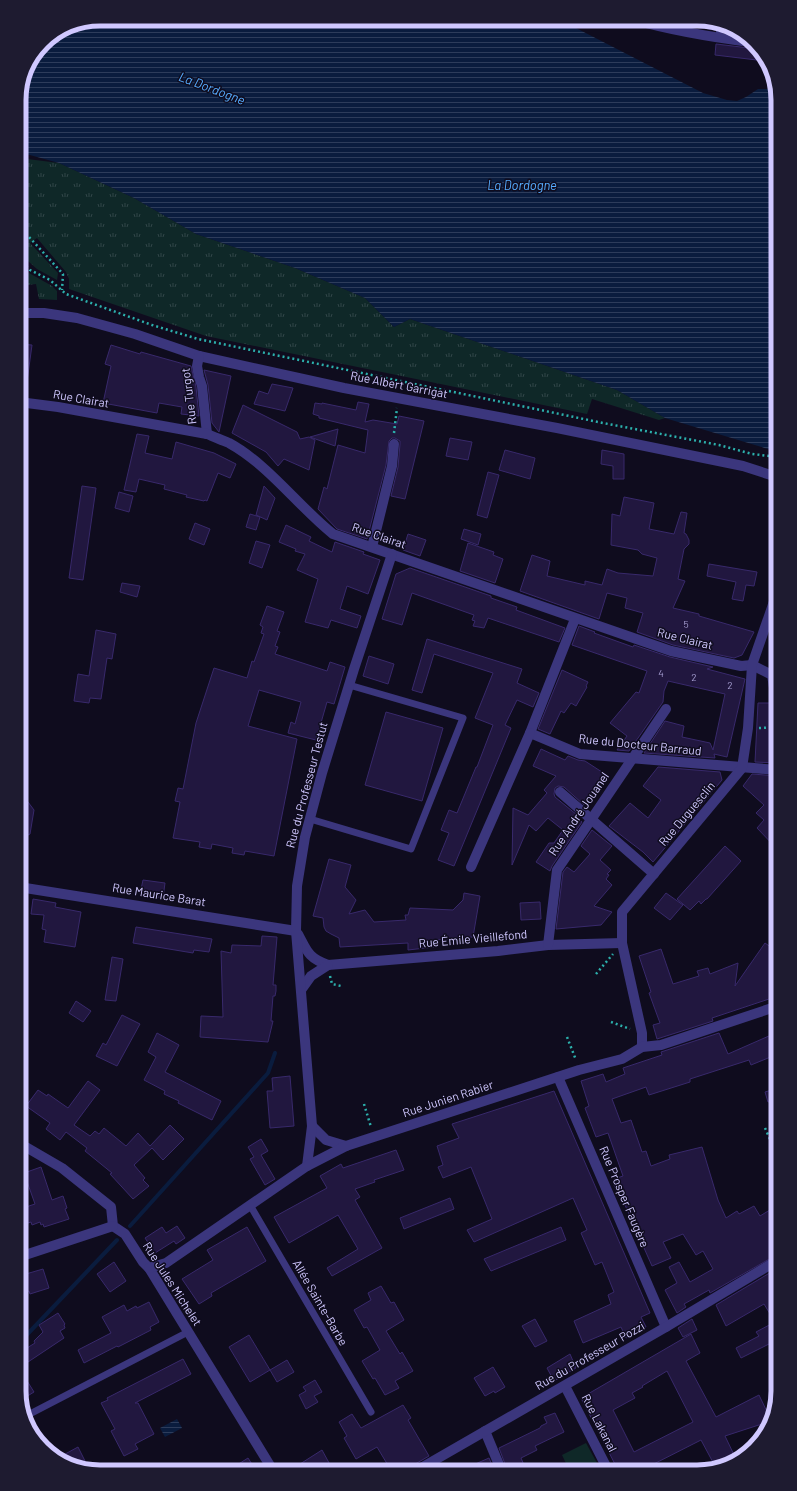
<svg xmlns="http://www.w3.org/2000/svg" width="797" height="1491" viewBox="0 0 797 1491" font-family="Barlow,sans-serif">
  <defs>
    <pattern id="grass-tufts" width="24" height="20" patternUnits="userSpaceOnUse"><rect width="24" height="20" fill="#0f2828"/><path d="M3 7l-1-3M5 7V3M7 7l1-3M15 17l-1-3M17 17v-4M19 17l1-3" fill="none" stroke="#314648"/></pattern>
    <pattern id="water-rules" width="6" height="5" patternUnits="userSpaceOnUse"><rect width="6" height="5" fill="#0a1c3e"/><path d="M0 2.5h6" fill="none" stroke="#2d3c5b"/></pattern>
  </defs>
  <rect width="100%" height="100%" fill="#0f0c1e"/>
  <g fill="url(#grass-tufts)">
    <polygon points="19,158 59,163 134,198 196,234 295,268 365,298 394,327 410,319 617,390 665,418 659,420 592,399 587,414 206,336 69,289 69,279 66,272 37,238 30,243 58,273 57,280 37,269 19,253"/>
    <polygon points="19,264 29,273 52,286 57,291 57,300 39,299 36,284 19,286"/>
  </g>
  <polygon fill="#0f2828" points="586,1443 602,1472 570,1472 562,1455"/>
  <g fill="url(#water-rules)">
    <polygon points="101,19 562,19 570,25 703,93 727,100 737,101 746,97 758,89 776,89 778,101 778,452 665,418 617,390 410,319 394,327 365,298 295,268 196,234 134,198 59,163 19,152 19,95 27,65 43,43 70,25"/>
    <polygon points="177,1419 182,1428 165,1437 160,1428"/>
  </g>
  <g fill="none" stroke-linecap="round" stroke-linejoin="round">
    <g stroke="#0a1c3e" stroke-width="4">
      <polyline points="130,1226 268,1073 275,1053"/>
      <polyline points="19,1343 117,1240"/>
    </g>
  </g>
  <g fill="#21173f" stroke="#38296b" fill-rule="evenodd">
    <polygon points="676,19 702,19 715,24 715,30 676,23"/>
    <polygon points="716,44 749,48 754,47 765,61 715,55"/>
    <polygon points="19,344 32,345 26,389 19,388"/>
    <polygon points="111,345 140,354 141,352 191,366 196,387 199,416 181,414 182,407 159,403 157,413 103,403 111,366 105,364"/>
    <polygon points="204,370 231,376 219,432 212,423 208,385"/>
    <polygon points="272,384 293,388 285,411 254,404 259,391 268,394"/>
    <polygon points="358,402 369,404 365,422 373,420 397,424 399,416 424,421 405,499 391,496 398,467 400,444 400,441 395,438 392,438 389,441 386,465 367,539 337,529 318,509 324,487 327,489 338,445 365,453 368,430 319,418 319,416 313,414 315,403 322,404 322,403 356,410"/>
    <polygon points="243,405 297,432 300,439 309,437 315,440 309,470 284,459 278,466 266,452 232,433"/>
    <polygon points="338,429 335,446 310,437"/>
    <polygon points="137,434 149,436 145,453 172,459 176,442 214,453 236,464 230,478 218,473 207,501 205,500 204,501 186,497 187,495 164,489 165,485 139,479 136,492 124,490"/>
    <polygon points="450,438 472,442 468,460 446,456"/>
    <polygon points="505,450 535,458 530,479 499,470"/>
    <polygon points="602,450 624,454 624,479 613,479 613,466 601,464"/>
    <polygon points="488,472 499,475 487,518 477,515"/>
    <polygon points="82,486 96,488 83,580 69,578"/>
    <polygon points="264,486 275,498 267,520 256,515"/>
    <polygon points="119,492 133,496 129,512 115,508"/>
    <polygon points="624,497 654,503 649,529 674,534 681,512 687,513 684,533 686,534 689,540 689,544 684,549 678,579 685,581 673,608 699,614 699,616 754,632 742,655 734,658 673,645 637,632 643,613 625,608 627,598 607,593 599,619 520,591 532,555 550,561 547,576 585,585 585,581 602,585 607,569 618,573 653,576 657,558 642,554 638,550 611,545 612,514 620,516"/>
    <polygon points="250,514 260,517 256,530 246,527"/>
    <polygon points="195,523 210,529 204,545 189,539"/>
    <polygon points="286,525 311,537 309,541 332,552 335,542 364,552 363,554 380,560 368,594 347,586 340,609 361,616 357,628 331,620 328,628 305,622 318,579 297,570 305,554 295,551 296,549 279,542"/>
    <polygon points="464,529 481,534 478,545 461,539"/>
    <polygon points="408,534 426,540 420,556 403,550"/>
    <polygon points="256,541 270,545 262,568 249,563"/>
    <polygon points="468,543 494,552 493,555 503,559 495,583 460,571"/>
    <polygon points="709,564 757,572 754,586 746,585 743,601 732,599 736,582 707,576"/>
    <polygon points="410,568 491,596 491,598 517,607 516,610 565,628 559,642 488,618 484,628 473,626 475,621 472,620 474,615 412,593 402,625 382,619 396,574"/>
    <polygon points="122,583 140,586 137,597 120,592"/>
    <polygon points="267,606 284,612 277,631 280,632 275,646 278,647 275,654 327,671 330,662 345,667 334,704 327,702 316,740 288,733 291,722 295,724 301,702 259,690 248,726 297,739 274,856 245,851 244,855 232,853 233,848 212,844 211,849 199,847 200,842 173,838 180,802 175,801 178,788 183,789 196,723 214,668 247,678 252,661 254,662 264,634 261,633 263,627 260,625"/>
    <polygon points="579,626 595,632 594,633 633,647 634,645 670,657 713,667 707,669 745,679 727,757 714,754 715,758 644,753 665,721 684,726 682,737 710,743 713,750 725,694 668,681 664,691 663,702 629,751 617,750 627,736 610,723 636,692 639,693 647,671 572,645"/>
    <polygon points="96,630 116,634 112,659 107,658 101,699 90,698 89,703 74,701 78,674 89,676"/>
    <polygon points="427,639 522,669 517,683 539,693 533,707 517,700 505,725 511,728 454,866 438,860 449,833 441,830 449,810 457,813 476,767 477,767 493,725 475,718 493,673 434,654 422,693 412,690"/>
    <polygon points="369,656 394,664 388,684 363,676"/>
    <polygon points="562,670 588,682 586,686 587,687 576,706 571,703 564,713 561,711 550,734 538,729"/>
    <polygon points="758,703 770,703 777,763 755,762"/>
    <polygon points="386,712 443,728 422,801 365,785"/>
    <polygon points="541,749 565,760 568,756 578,760 585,761 605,774 584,805 564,787 558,786 555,788 554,794 555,797 577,815 576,817 582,822 552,866 550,871 536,862 549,843 554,843 563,830 548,818 536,831 529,825 512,865 513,808 528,815 547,793 544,790 556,776 533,766"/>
    <polygon points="658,767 720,772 722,780 653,862 643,852 609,826 630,803 648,818 661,800 643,786"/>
    <polygon points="752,774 778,776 778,850 757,828 764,820 756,813 764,805 743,786"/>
    <polygon points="19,790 34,810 30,834 19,840"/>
    <polygon points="592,830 612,846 600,860 611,870 607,874 609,875 606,879 612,885 594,906 612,912 601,925 556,929 563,872 567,867 574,872 590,854 581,846"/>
    <polygon points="725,846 741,861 707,899 706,899 701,904 699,901 690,910 677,899"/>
    <polygon points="329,859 351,865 345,887 356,900 349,914 365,910 374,922 406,920 405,915 408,915 410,908 453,910 463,900 464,893 480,896 473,937 434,940 434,947 408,950 408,943 340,947 339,938 331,934 326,931 324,927 323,918 313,916"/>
    <polygon points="143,880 165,883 163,898 140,894"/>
    <polygon points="666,893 683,905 670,920 654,908"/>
    <polygon points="33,899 56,903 55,907 81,912 75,947 44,942 46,930 42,929 44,915 31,914"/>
    <polygon points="540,902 541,919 521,920 520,903"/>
    <polygon points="136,927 212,939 209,952 194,950 193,953 133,943"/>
    <polygon points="262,936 277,937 273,985 276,985 276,991 275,996 273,996 271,1021 273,1021 268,1042 200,1037 201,1016 223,1017 221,951 231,953 232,945 261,946"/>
    <polygon points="765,943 772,948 775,956 778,951 778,996 712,1018 713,1021 657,1039 653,1025 660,1023 649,993 651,992 639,956 661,949 673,984 699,976 697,971 708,968 710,974 738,963 735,986"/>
    <polygon points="112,957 123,959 116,1001 105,1000"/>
    <polygon points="76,1001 91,1011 83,1022 69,1013"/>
    <polygon points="122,1015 140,1024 117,1066 96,1056 103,1043 106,1045"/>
    <polygon points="778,1032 778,1054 751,1065 749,1060 690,1079 690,1082 649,1095 646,1087 612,1099 621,1123 631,1120 642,1152 646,1151 651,1166 670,1159 669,1155 702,1147 718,1200 726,1218 737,1211 739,1214 754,1206 760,1216 778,1205 778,1254 710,1293 709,1290 693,1299 684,1304 686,1307 677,1313 665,1290 677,1283 669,1267 679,1262 690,1282 713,1269 703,1251 696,1255 683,1234 663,1242 671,1258 652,1266 621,1196 619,1197 614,1185 616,1184 614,1179 623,1176 608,1133 596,1137 585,1108 589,1106 581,1081 603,1074 606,1082 625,1074 623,1068 662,1055 661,1052 719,1033 728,1054"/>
    <polygon points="157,1033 179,1045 165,1072 221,1101 212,1120 178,1103 179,1101 164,1094 165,1091 144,1080 156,1057 148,1052"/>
    <polygon points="290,1076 294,1126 270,1128 267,1091 273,1091 272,1078"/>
    <polygon points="88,1081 100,1090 74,1125 90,1136 95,1131 99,1134 104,1128 126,1146 138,1133 150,1146 170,1125 184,1139 163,1160 152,1148 134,1165 145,1178 143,1180 149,1186 133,1199 110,1174 112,1173 85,1151 87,1148 66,1132 60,1140 46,1129 50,1123 26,1106 38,1090 47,1096 48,1094 68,1108"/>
    <polygon points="778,1088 778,1100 768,1102 765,1092"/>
    <polygon points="554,1091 650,1313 641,1317 646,1327 626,1338 621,1327 583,1343 574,1321 611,1304 608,1295 614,1292 602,1262 595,1265 581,1233 587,1230 573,1198 474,1242 467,1230 492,1219 471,1167 443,1178 438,1167 443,1165 437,1146 459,1138 452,1124"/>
    <polygon points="261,1139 268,1151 261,1155 275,1179 265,1185 250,1159 254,1157 248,1147"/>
    <polygon points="396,1150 404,1170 374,1180 375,1182 355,1189 360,1197 355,1200 382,1248 332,1276 327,1268 358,1249 338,1215 289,1243 274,1217 327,1188 320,1176 341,1164 343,1168"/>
    <polygon points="41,1167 52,1200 63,1196 67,1208 65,1209 69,1219 44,1227 43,1224 41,1225 40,1222 32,1225 31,1222 25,1224 20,1209 35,1204 24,1173"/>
    <polygon points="450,1198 454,1209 404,1229 400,1218"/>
    <polygon points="177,1226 185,1238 176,1244 174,1241 155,1253 145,1238 162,1227 166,1233"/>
    <polygon points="247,1227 266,1261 211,1293 212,1296 199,1304 182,1279 213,1260 207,1250"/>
    <polygon points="561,1227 566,1240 491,1271 484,1259"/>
    <polygon points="114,1262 126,1281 110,1292 97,1274"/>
    <polygon points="778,1268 778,1363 769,1344 741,1358 736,1348 759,1336 756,1332 775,1322 764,1304 726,1326 716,1305"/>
    <polygon points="43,1269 49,1288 30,1294 29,1291 19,1294 19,1276"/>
    <polygon points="381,1286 391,1303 394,1302 404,1320 386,1331 400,1354 402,1352 413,1371 395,1381 399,1388 385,1395 375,1378 373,1379 362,1361 380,1350 367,1327 364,1328 354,1310 371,1300 368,1293"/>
    <polygon points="149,1302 159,1322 150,1327 151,1330 118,1347 117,1346 84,1363 78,1350 111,1333 102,1317 124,1305 127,1311 136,1306 137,1308"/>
    <polygon points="58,1313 65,1324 64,1325 65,1328 60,1331 64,1338 19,1368 19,1353 35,1343 34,1341 43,1332 39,1325"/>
    <polygon points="535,1319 547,1341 535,1347 522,1326"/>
    <polygon points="692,1319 697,1330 683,1337 678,1328"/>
    <path d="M691 1334 700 1353 686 1361 716 1417 759 1395 770 1418 768 1422 725 1436 736 1459 728 1466 716 1468 701 1440 638 1472H619L581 1398ZM667 1371 693 1422 634 1452 613 1410 635 1398 632 1393 643 1387 642 1386Z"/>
    <polygon points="249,1335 270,1370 250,1382 229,1347"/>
    <polygon points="570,1354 576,1368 554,1381 547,1368"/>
    <polygon points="183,1359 191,1374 135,1403 138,1403 154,1434 135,1444 138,1449 124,1456 111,1431 115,1429 101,1403 108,1400 107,1398"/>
    <polygon points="287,1360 294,1372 277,1382 270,1370"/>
    <polygon points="493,1367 505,1387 495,1393 494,1391 485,1396 474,1378"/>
    <polygon points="19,1368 34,1392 21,1400 19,1390"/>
    <polygon points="315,1380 322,1392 314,1396 318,1402 306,1409 299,1395 306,1391 303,1387"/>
    <polygon points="403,1405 411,1418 408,1420 429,1456 410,1467 408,1472 392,1472 377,1447 356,1459 344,1438 347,1436 339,1422 352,1414 361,1428"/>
    <polygon points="555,1413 564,1432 535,1446 537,1450 521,1458 527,1472 508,1472 499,1448 540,1428 541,1426 547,1423 544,1417"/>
    <polygon points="78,1447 86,1463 79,1466 56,1459"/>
    <polygon points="322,1450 334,1472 305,1472 300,1464"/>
    <polygon points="248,1458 257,1472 226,1472"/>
    <polygon points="489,1458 495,1472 457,1472"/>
  </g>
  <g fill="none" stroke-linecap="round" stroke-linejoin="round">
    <g stroke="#2cb0ac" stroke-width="2.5" stroke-dasharray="2 3" stroke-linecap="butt">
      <polyline points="19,226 63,274 62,290"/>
      <polyline points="19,259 30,270 50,280 66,294 152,325 198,339 603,423 719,445 752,454 778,457"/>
      <polyline points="394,433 397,408"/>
      <polyline points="774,638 775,665"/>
      <polyline points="759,728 778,727"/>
      <polyline points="596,974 613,954"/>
      <polyline points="330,976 332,984 341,986"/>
      <polyline points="611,1022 630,1029"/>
      <polyline points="567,1037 576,1060"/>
      <polyline points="364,1104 371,1127"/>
      <polyline points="765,1128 778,1157"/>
    </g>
    <g stroke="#3b367d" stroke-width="7">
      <polyline points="719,38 720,25"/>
      <polyline points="310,819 411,849 463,718 349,685"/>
      <polyline points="250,1205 371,1412"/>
      <polyline points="24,1417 188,1332"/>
    </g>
    <g stroke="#3b367d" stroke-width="10">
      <path d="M631 19C670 30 710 37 750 42"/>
      <polyline points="19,313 44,313 77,318 135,334 199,356 344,388 557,428 743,466 777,477"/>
      <polyline points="199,356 197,366 199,377 202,386 207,434"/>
      <path d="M19 402 58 407 207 434C214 437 222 440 229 443 269 465 298 506 333 534L671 651 741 666 752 665"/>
      <polyline points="778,508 775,491 778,475"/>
      <polyline points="372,547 392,466 394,444"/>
      <polyline points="575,619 530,733 580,754 778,770"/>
      <polyline points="752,665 772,675 778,713"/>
      <polyline points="560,792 654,874"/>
      <polyline points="471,867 530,733"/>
      <polyline points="19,887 296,931"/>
      <path d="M298 934C307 951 308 958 328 965L498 951 548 945 622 943"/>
      <polyline points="548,945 557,870 666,709"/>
      <polyline points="301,990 311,976 328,965"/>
      <polyline points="642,1047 642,1033 622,943 622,912 742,768 748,728 752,665 778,590"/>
      <polyline points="558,1077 666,1327"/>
      <polyline points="312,1126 326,1140 346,1146"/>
      <polyline points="19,1143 62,1168 111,1207 113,1226 125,1234 143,1262 149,1268 274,1472"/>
      <polyline points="307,1166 312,1126 296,931 297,886 305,837 322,773 354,669 392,554"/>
      <polyline points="19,1257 113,1226"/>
      <polyline points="149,1268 166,1263 307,1166 346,1146 579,1070 622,1059 642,1047 661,1045 778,1006"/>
      <polyline points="565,1386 609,1472"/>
      <polyline points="485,1431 502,1472"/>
      <polyline points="414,1472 666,1327 778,1260"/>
    </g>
  </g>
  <g text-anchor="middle" stroke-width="3" stroke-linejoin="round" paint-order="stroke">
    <g font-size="10" fill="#a49ccf">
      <text x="686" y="628">5</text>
      <text x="661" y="677">4</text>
      <text x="694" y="681">2</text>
      <text x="730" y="689">2</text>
    </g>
    <g font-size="12" fill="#d0c8ff" stroke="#0f0c1e">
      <text transform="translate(399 385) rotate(11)" y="4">Rue Albert Garrigat</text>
      <text transform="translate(189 396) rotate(-97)" y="4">Rue Turgot</text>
      <text transform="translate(81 399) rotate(10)" y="4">Rue Clairat</text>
      <text transform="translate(379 536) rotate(19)" y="4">Rue Clairat</text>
      <text transform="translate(685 639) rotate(14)" y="4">Rue Clairat</text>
      <text transform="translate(640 745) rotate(6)" y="4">Rue du Docteur Barraud</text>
      <text transform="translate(307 785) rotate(-75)" y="4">Rue du Professeur Testut</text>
      <text transform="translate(579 814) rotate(-56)" y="4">Rue André Jouanel</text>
      <text transform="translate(687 814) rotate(-50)" y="4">Rue Duguesclin</text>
      <text transform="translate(159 895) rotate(9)" y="4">Rue Maurice Barat</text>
      <text transform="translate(473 939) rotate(-5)" y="4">Rue Émile Vieillefond</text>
      <text transform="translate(448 1099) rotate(-18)" y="4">Rue Junien Rabier</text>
      <text transform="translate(624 1197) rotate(67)" y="4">Rue Prosper Faugère</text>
      <text transform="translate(172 1284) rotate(57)" y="4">Rue Jules Michelet</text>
      <text transform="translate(320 1303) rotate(60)" y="4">Allée Sainte-Barbe</text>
      <text transform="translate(590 1356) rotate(-30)" y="4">Rue du Professeur Pozzi</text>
      <text transform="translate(599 1423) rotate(63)" y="4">Rue Lakanal</text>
    </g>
    <g font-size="13" font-style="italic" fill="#56acff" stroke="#0f0c1e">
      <text transform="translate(212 88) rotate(21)" y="5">La Dordogne</text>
      <text x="522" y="190">La Dordogne</text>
    </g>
  </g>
  <path d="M0 0H797V1491H0ZM100 26H697A74 74 0 0 1 771 100V1391A74 74 0 0 1 697 1465H100A74 74 0 0 1 26 1391V100A74 74 0 0 1 100 26Z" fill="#1e1b30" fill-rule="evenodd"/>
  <path fill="none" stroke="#d0c8ff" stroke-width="5" d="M100 26H697A74 74 0 0 1 771 100V1391A74 74 0 0 1 697 1465H100A74 74 0 0 1 26 1391V100A74 74 0 0 1 100 26Z"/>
</svg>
